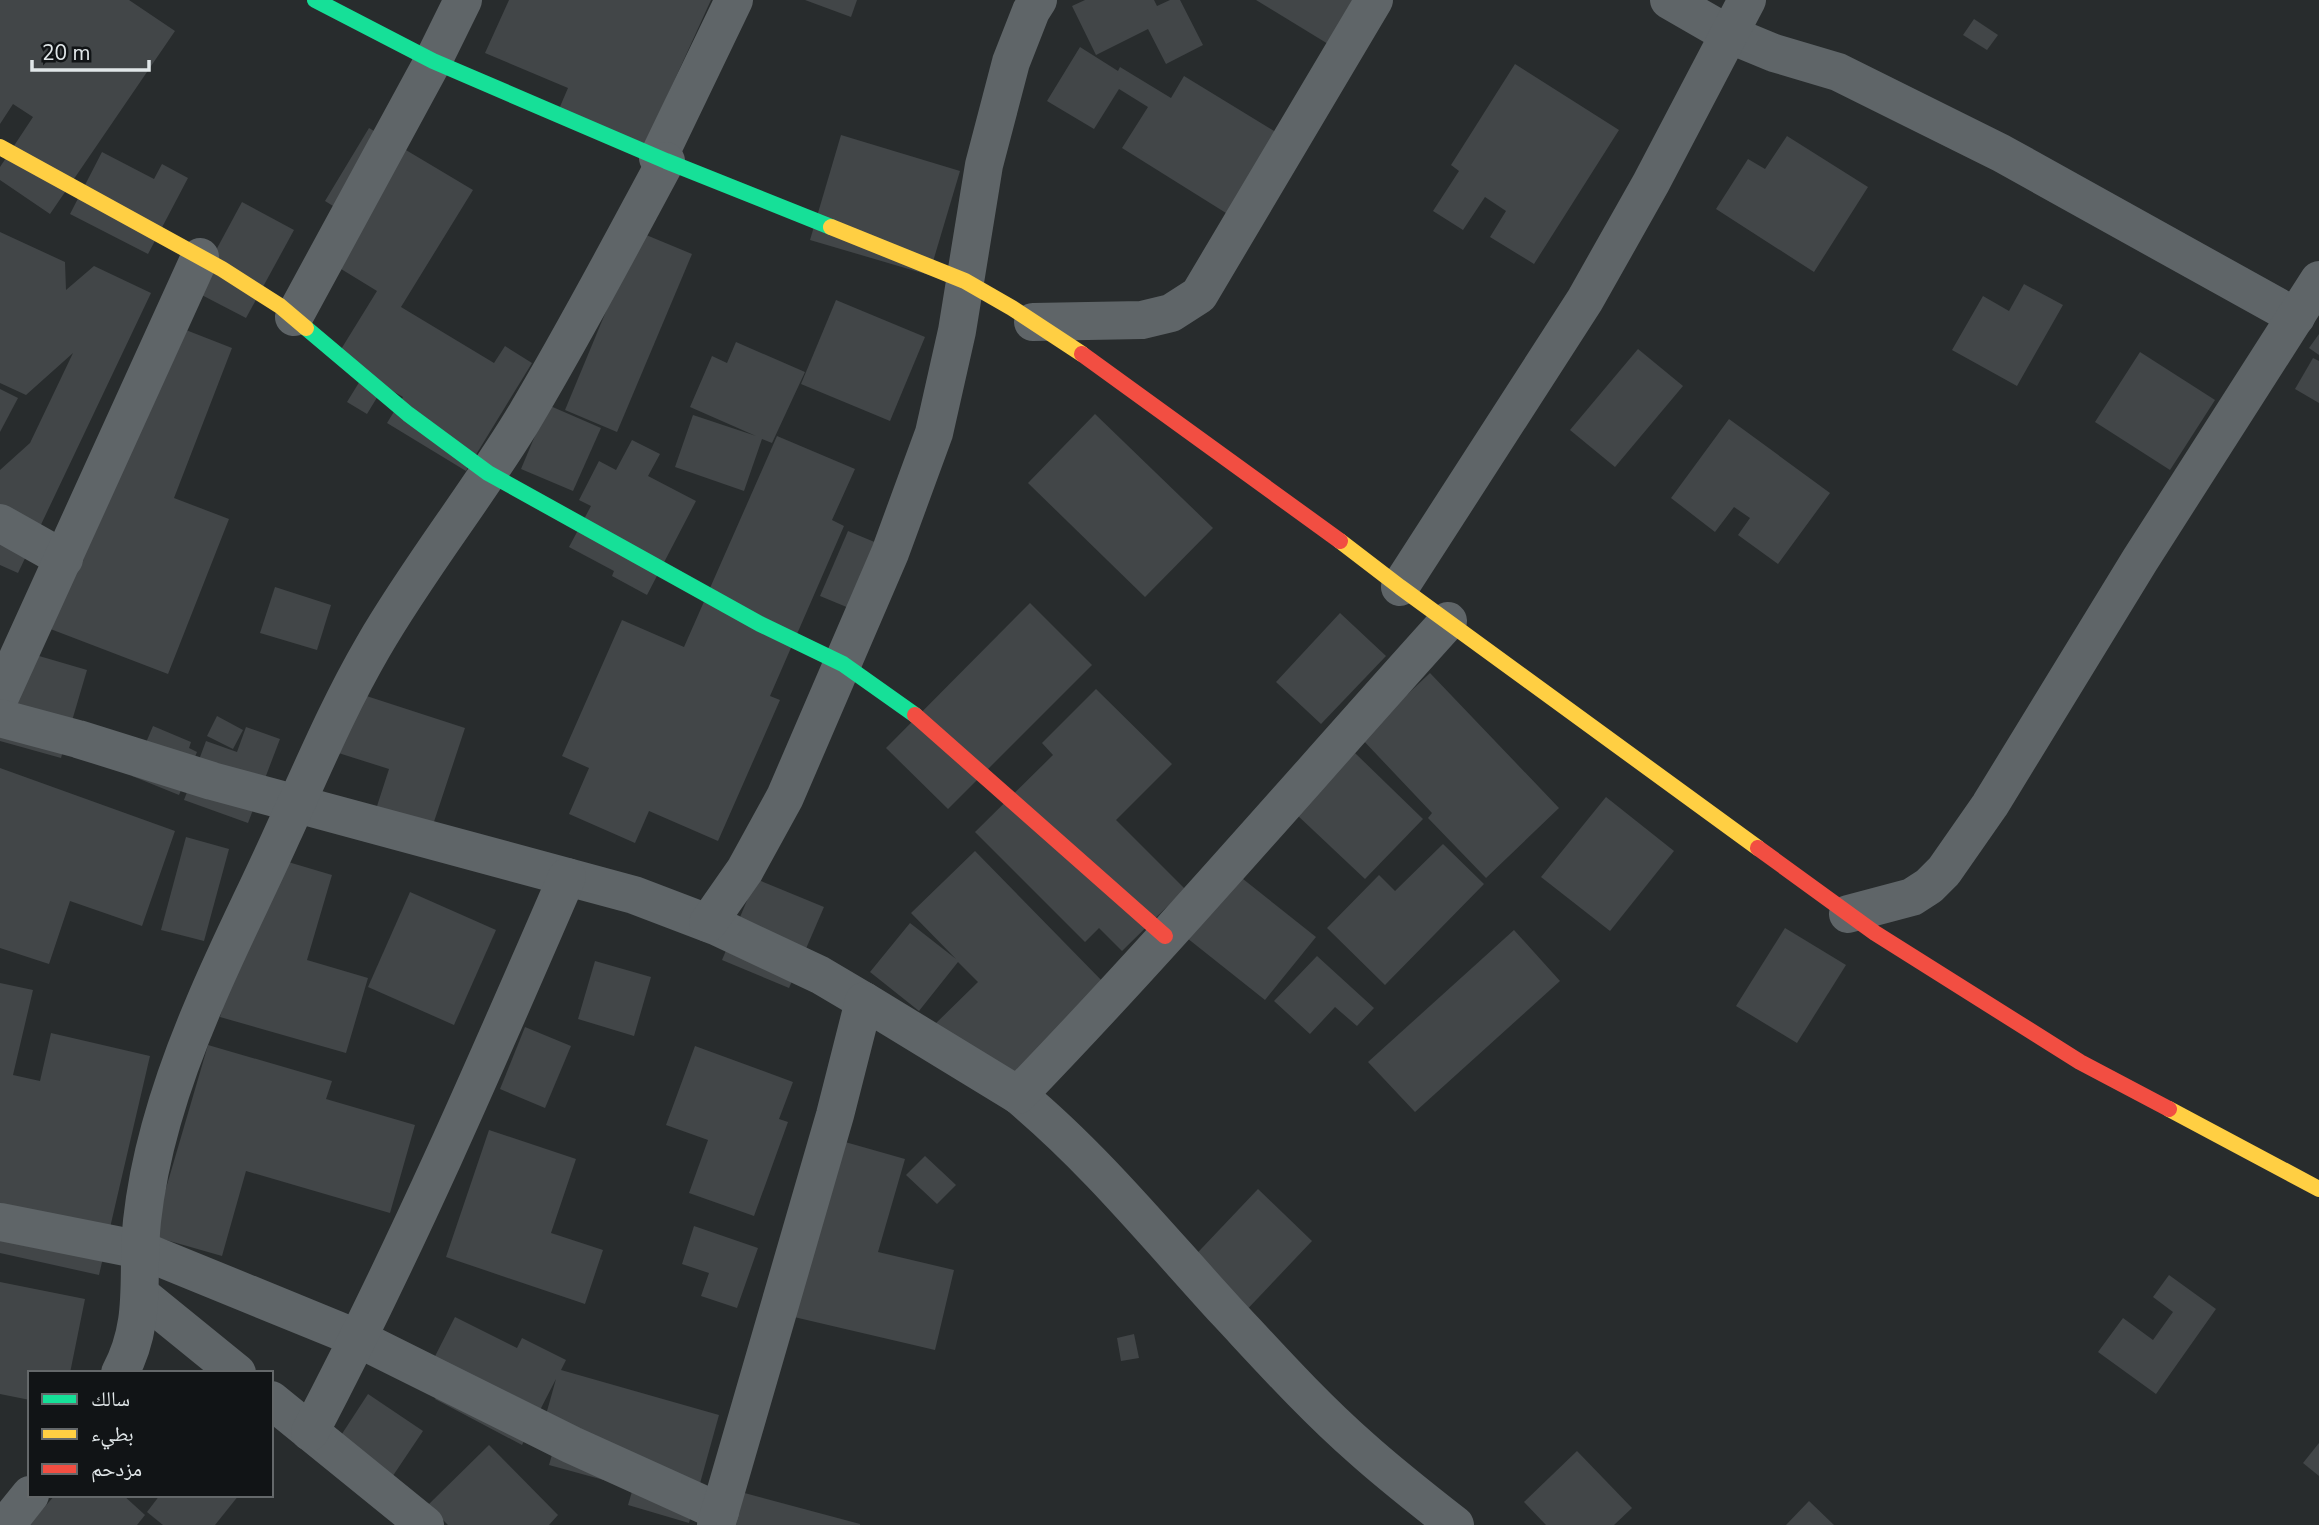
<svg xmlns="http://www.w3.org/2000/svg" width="2319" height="1525" viewBox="0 0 2319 1525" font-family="'Nunito Sans','Noto Naskh Arabic',sans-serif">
  <rect width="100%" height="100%" fill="#282c2d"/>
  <g fill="#424648">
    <polygon points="0,0 129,0 175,31 50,214 0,180 0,167 33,117 13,104 0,124"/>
    <polygon points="509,0 711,0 644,147 559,109 568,88 485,53"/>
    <polygon points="805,0 857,0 851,17"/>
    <polygon points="1085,0 1154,0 1157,6 1170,0 1180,0 1203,45 1166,64 1148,29 1096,55 1072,6"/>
    <polygon points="1256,0 1362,0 1333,47"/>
    <polygon points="1974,19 1998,35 1987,50 1963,35"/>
    <polygon points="1080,47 1118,71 1120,67 1171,98 1184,76 1284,137 1234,218 1122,148 1148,107 1119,89 1094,129 1047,101"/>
    <polygon points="1515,64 1619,130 1534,264 1490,237 1506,211 1485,197 1463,230 1433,211 1459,171 1451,165"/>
    <polygon points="369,128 473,190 401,307 494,363 505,346 532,363 466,471 387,423 403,397 384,386 367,414 347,402 363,376 335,359 377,291 328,261 354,219 325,201"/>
    <polygon points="841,135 960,171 929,275 810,240"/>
    <polygon points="1787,136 1868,187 1814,272 1716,209 1748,159 1765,169"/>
    <polygon points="102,152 154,179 162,164 188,178 148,254 70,214"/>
    <polygon points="242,202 294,230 246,318 194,291"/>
    <polygon points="0,232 65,262 66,290 94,266 151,293 18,573 0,565 0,470 30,443 73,353 26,395 0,383"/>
    <polygon points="639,232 692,254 617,432 565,410"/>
    <polygon points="2024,284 2063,305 2017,386 1952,350 1983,296 2009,311"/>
    <polygon points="836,300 925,337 890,421 801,384"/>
    <polygon points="168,323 232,348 174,498 229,519 168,674 40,625"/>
    <polygon points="2319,334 2319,355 2309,348"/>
    <polygon points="736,342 805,372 772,443 762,439 744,491 675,467 693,415 756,436 690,407 712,356 727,363"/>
    <polygon points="1638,349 1683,386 1615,467 1570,430"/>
    <polygon points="2140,352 2215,400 2170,470 2095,422"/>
    <polygon points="2313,358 2319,361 2319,403 2295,389"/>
    <polygon points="0,389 18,398 0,432"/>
    <polygon points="548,405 601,428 573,491 521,469"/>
    <polygon points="1095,414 1213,528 1145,597 1028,483"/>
    <polygon points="1729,419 1830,493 1778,564 1738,535 1750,518 1734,507 1715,532 1671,498"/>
    <polygon points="777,436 855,469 832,520 844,526 770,696 780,700 718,841 649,811 635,843 569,814 589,768 562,756 622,620 684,647"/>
    <polygon points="632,440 660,454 648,476 696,501 647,595 612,576 614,571 569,547 591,506 579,500 599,461 616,470"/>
    <polygon points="848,531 889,548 861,613 820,596"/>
    <polygon points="275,587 331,605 317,650 260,633"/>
    <polygon points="1030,603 1092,665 948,809 886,748"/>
    <polygon points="1340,613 1386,656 1321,724 1276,682"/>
    <polygon points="22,651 87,670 61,758 0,741 0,723"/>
    <polygon points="1430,673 1559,808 1486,878 1428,818 1432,813 1361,738"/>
    <polygon points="1096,689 1172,764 1116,820 1185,889 1122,951 1099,928 1085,942 975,832 1053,755 1042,743"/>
    <polygon points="348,690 465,728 424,852 368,834 389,769 329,750"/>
    <polygon points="217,716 243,730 233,749 207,736"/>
    <polygon points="153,726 191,742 189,748 197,752 179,795 132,776"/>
    <polygon points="246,727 280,739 248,823 184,800 206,741 237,752"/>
    <polygon points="1355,753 1423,819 1365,879 1296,814"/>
    <polygon points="0,768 175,831 142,926 70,901 49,964 0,948"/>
    <polygon points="1606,797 1674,851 1610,931 1541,877"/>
    <polygon points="186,837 229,849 204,941 161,930"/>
    <polygon points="1443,844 1484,884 1385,985 1327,928 1379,875 1395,891"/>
    <polygon points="975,851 1105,984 992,1094 929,1030 978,982 958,962 919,1011 870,972 910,923 956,959 911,913"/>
    <polygon points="268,856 332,875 307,960 368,978 346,1053 220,1017"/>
    <polygon points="1238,875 1316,937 1265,1000 1187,938"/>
    <polygon points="756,879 824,907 789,988 722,960"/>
    <polygon points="410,892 496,930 454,1025 368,987"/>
    <polygon points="1785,928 1846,965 1797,1043 1736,1006"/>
    <polygon points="1514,930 1560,981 1415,1112 1368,1062"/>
    <polygon points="1317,956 1374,1008 1357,1026 1335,1007 1310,1034 1274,1001"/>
    <polygon points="595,961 651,977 634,1036 578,1019"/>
    <polygon points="0,983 33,990 13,1075 40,1081 51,1033 150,1056 99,1275 0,1253"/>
    <polygon points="525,1027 571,1046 545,1108 500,1089"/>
    <polygon points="208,1045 332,1081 326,1099 415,1125 390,1213 246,1171 222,1256 152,1236"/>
    <polygon points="695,1046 793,1082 779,1119 788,1122 754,1216 689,1193 708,1140 666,1125"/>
    <polygon points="489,1130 576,1159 551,1233 603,1250 585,1304 446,1257"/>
    <polygon points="824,1136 905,1159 878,1252 954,1270 935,1350 794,1317"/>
    <polygon points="925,1156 956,1185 937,1204 906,1175"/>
    <polygon points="1258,1189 1312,1241 1238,1319 1184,1267"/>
    <polygon points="694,1226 758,1248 737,1308 701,1296 709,1273 682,1264"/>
    <polygon points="2169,1275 2216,1309 2156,1394 2098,1352 2123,1318 2153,1340 2173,1312 2153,1297"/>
    <polygon points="0,1282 85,1299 70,1373 30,1373 30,1400 0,1394"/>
    <polygon points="455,1317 517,1348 522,1338 566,1360 561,1370 719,1415 689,1523 628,1505 633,1488 549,1465 558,1434 542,1429 556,1379 522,1445 435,1399 446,1379 428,1370"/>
    <polygon points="1134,1334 1139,1358 1121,1361 1117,1338"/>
    <polygon points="368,1394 423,1431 378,1498 323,1463"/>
    <polygon points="2319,1443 2319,1476 2303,1463"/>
    <polygon points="489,1445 558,1515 549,1525 448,1525 428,1505"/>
    <polygon points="1577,1451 1632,1508 1614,1525 1546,1525 1524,1502"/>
    <polygon points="726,1488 860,1524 860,1525 716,1525"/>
    <polygon points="55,1495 123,1495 145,1515 137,1525 29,1525"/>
    <polygon points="160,1495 239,1495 215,1525 163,1525 147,1512"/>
    <polygon points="1809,1501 1834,1525 1786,1525"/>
  </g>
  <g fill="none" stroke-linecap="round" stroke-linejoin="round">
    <g stroke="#5f6568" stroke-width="38">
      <polyline points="1669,0 1728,34 1774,53 1838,72 2001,153 2296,317"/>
      <polyline points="658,158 734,0"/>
      <polyline points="294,317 433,61 463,0"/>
      <polyline points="1033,322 1142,320 1171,313 1199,295 1374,0"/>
      <polyline points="0,523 64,559"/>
      <polyline points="1400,587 1585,300 1651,183 1747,0"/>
      <polyline points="0,697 200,257"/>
      <polyline points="0,718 78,739 212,781 634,895 718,927 820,975 864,1001"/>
      <polyline points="1848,914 1912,897 1929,886 1944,871 1990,805 2140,560 2319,280"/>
      <polyline points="708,923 745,870 785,797 890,553 934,433 957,331 984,165 1011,62 1031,11 1038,0"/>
      <path d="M1018 1095C1095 1159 1159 1238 1227 1312 1270 1358 1313 1406 1361 1448 1391 1475 1423 1500 1455 1525"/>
      <polyline points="0,1222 141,1250 359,1339 572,1445 720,1512"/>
      <polyline points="141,1295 237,1373"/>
      <path d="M120 1373C148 1320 136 1276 142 1221 150 1147 174 1075 203 1007 227 949 256 893 282 835 311 772 338 707 373 647 418 569 475 498 522 421 573 336 619 248 666 161"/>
      <polyline points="271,1400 425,1525"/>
      <path d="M310 1432C405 1251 486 1064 567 877"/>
      <polyline points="6,1525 30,1495"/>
      <path d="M716 1525 835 1115 864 1001 1018 1095C1166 942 1305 779 1448 621"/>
    </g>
    <g stroke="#16e098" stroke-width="16">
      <polyline points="315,0 433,61 666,161 831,227"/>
      <polyline points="306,328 408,414 488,473 760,624 843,664 915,715"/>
    </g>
    <g stroke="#ffcf43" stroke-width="16">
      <polyline points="0,147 222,269 280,306 306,328"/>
      <polyline points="831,227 965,281 1012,308 1082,354"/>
      <polyline points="1340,541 1400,587 1758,848"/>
      <polyline points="2169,1109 2319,1189"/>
    </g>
    <g stroke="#f24e42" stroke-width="16">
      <polyline points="1082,354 1340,541"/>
      <polyline points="915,715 1165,936"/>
      <polyline points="1758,848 1875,933 2080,1062 2169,1109"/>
    </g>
  </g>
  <rect x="28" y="1371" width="245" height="126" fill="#111416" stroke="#64686a" stroke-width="2"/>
  <rect x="42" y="1394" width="35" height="10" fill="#16e098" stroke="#64686a" stroke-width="2"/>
  <text x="91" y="1406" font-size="21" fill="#e1e7e9">سالك</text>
  <rect x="42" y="1429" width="35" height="10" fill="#ffcf43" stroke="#64686a" stroke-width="2"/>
  <text x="91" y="1441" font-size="21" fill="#e1e7e9">بطيء</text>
  <rect x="42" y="1464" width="35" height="10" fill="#f24e42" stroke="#64686a" stroke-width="2"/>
  <text x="91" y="1476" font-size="21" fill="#e1e7e9">مزدحم</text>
  <path d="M32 60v10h117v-10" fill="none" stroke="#e1e7e9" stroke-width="3.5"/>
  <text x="42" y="60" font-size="21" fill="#e1e7e9" stroke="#111416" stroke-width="5" paint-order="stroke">20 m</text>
</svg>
